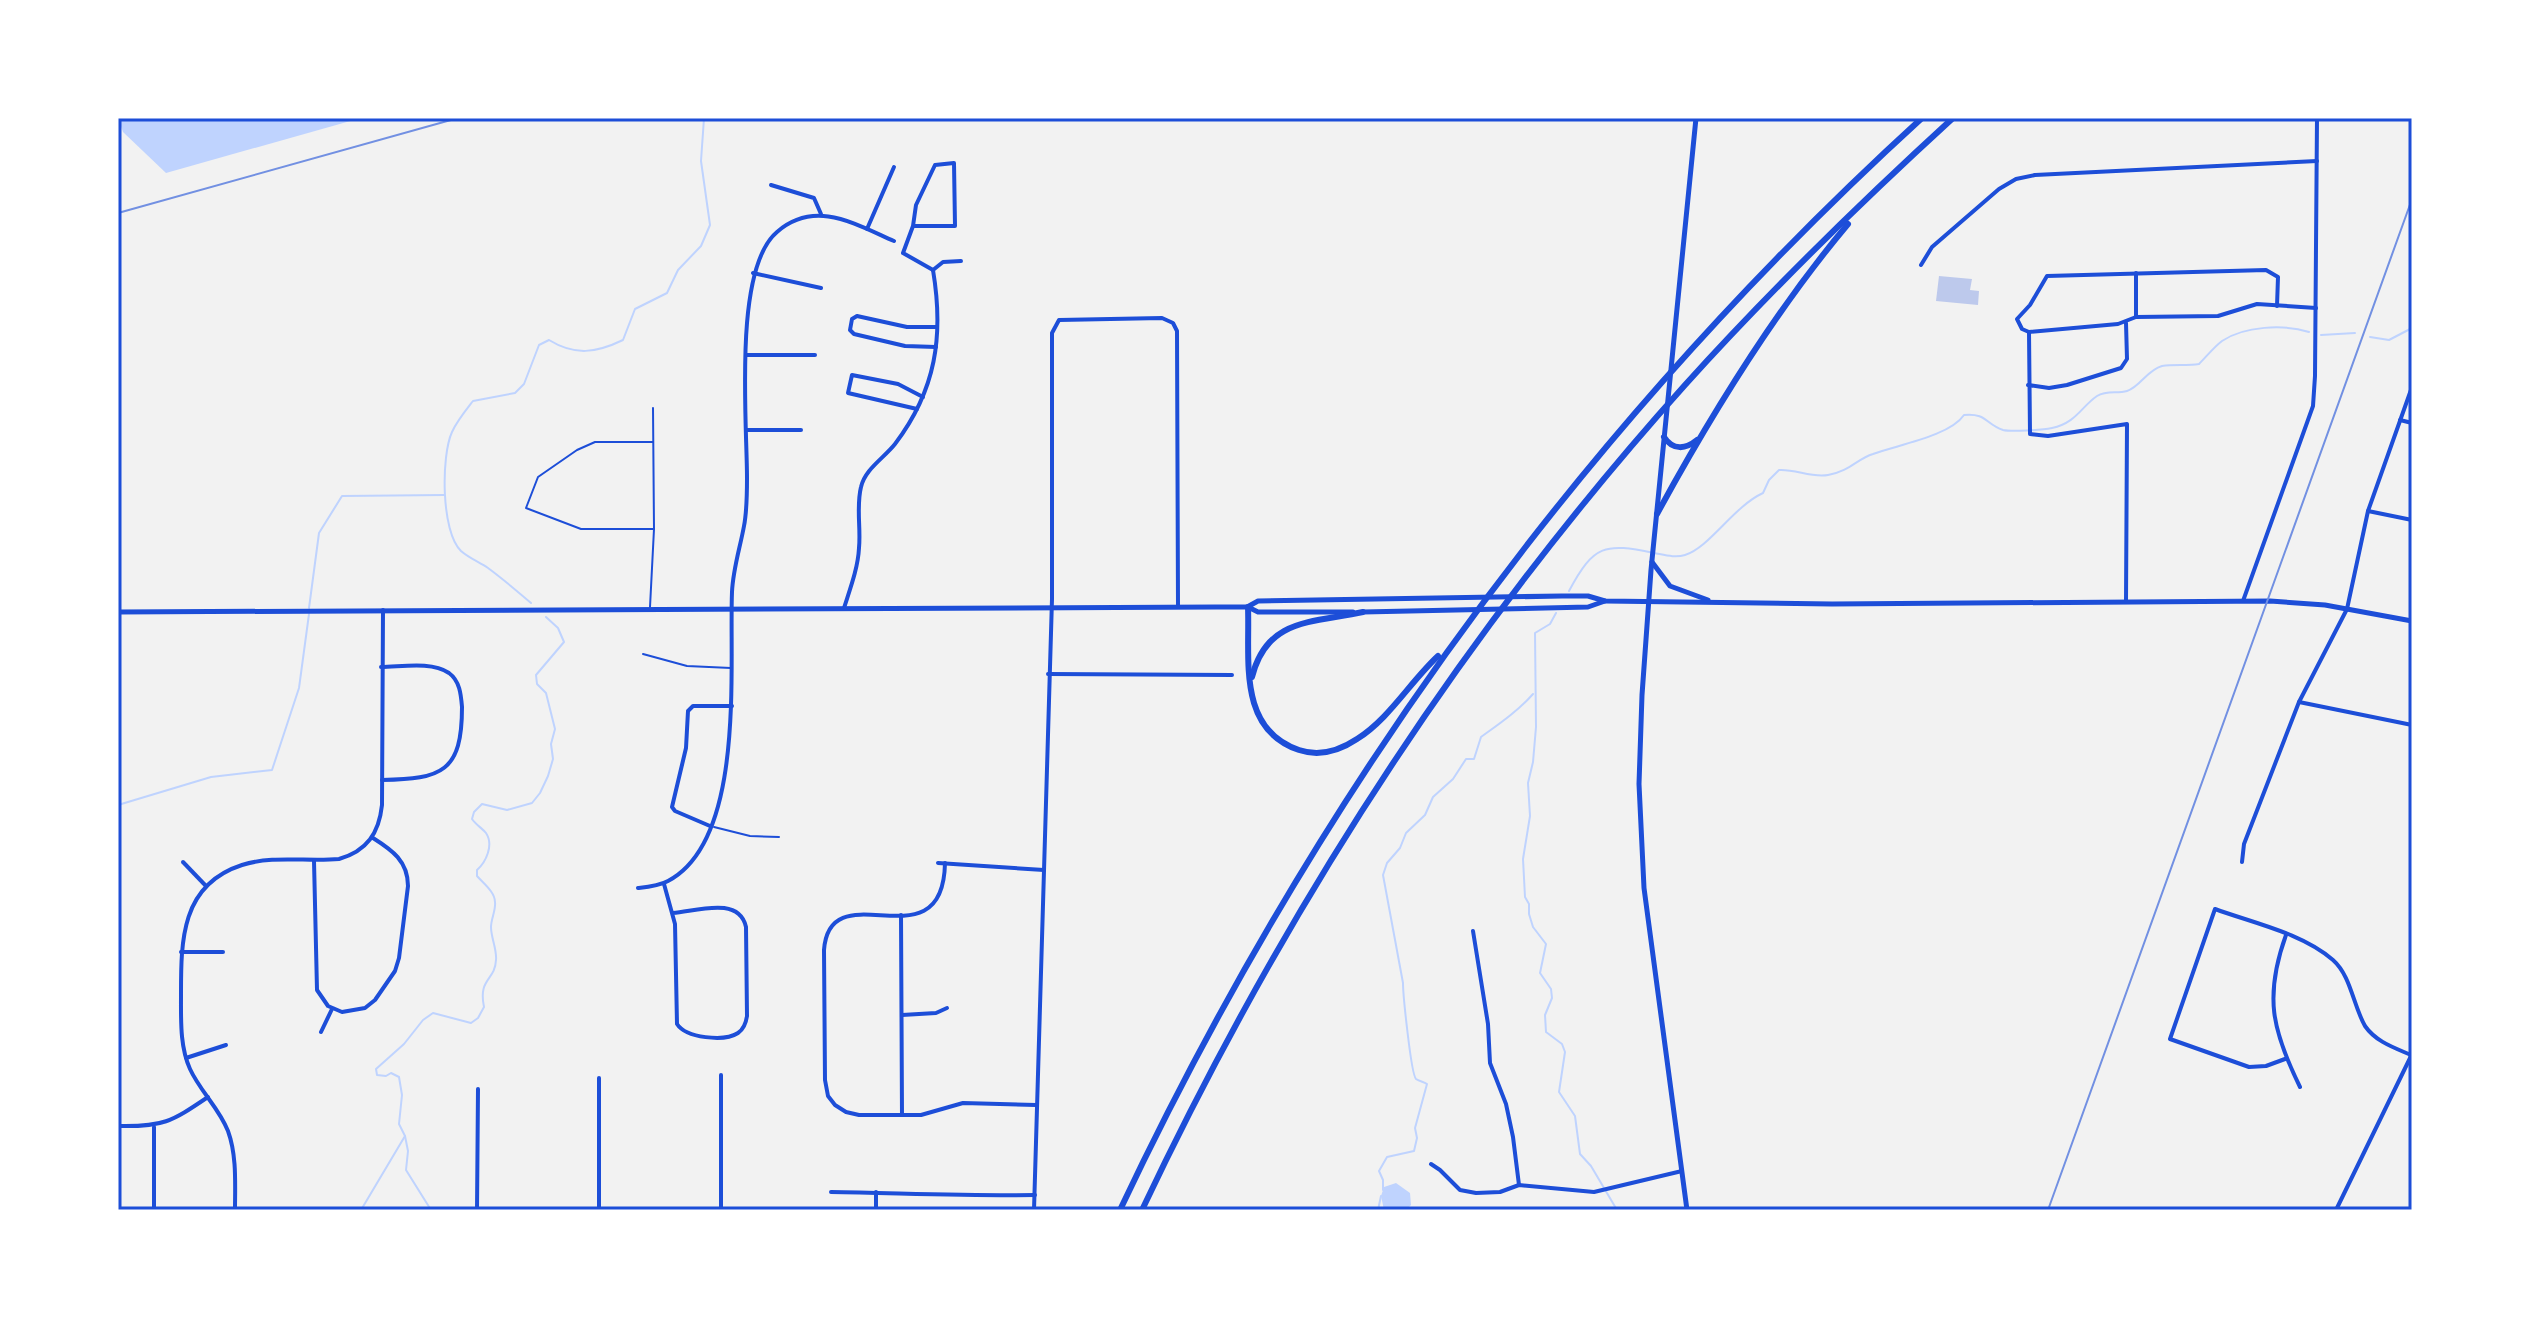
<svg xmlns="http://www.w3.org/2000/svg" width="2530" height="1328" viewBox="0 0 2530 1328" font-family="Jost,sans-serif">
  <rect width="100%" height="100%" fill="#f2f2f2"/>
  <g fill="#bfd3fe">
    <polygon points="118,118 361,118 166,173 123,132"/>
    <polygon points="1396,1183 1410,1193 1411,1205 1406,1210 1384,1210 1381,1196 1384,1187"/>
  </g>
  <g fill="none" stroke-linecap="round" stroke-linejoin="round">
    <g stroke="#bfd3fe" stroke-width="2">
      <polyline points="2321,335 2355,333"/>
      <polyline points="2370,337 2389,340 2412,328"/>
      <path d="M1569 591C1594 544 1605 543 1654 553 1665 555 1675 558 1685 555 1710 547 1733 507 1763 493L1769 480 1779 470C1796 469 1811 478 1828 475 1850 471 1857 459 1873 454 1897 445 1950 436 1964 415 1987 413 1985 424 2003 430 2011 432 2042 430 2052 428 2076 423 2081 407 2097 396 2107 390 2117 394 2127 391 2140 387 2147 370 2162 366 2174 364 2187 366 2199 364 2207 356 2214 347 2222 341 2244 326 2284 324 2309 332"/>
      <path d="M531 603C517 591 503 579 488 568 479 562 469 558 461 551 441 532 441 456 452 432 457 421 466 410 473 401L515 393 524 384 539 345 549 340C575 356 596 353 623 340L635 309 667 293 678 270 701 246 710 225 701 161 704 118"/>
      <polyline points="309,608 319,533 342,496 444,495"/>
      <polyline points="1556,613 1550,624 1535,633 1536,727 1533,762 1528,783 1530,816 1523,859 1525,897 1529,904 1529,914 1533,927 1546,944 1540,973 1551,989 1552,998 1545,1015 1546,1032 1562,1044 1565,1052 1559,1092 1575,1116 1580,1154 1591,1166 1617,1210"/>
      <polyline points="118,805 211,777 272,770 299,688 309,614"/>
      <path d="M1383 1190V1180L1379 1171 1387 1157 1414 1151 1417 1138 1415 1128 1427 1084C1424 1082 1419 1081 1416 1079 1411 1074 1403 994 1403 983L1383 875 1387 863 1400 848 1406 833 1425 815 1433 797 1453 779 1466 759H1474L1481 737C1499 724 1518 711 1533 694"/>
      <polyline points="361,1210 405,1136"/>
      <path d="M431 1210 406 1170 408 1151 405 1136 399 1124 402 1095 399 1077 391 1073 386 1076 377 1075 376 1069 404 1044 423 1020 433 1013 471 1023 478 1018 484 1007C478 978 495 981 496 960 497 949 491 938 491 927 491 919 496 910 495 902 495 892 483 883 477 876V870C486 862 494 845 486 833 482 828 476 825 472 819L474 812 482 804 507 810 532 803 540 793 548 776 553 759 551 744 555 729 546 693 537 684 536 675 564 642 558 628 546 617"/>
      <polyline points="1378,1210 1381,1196"/>
    </g>
  </g>
  <polygon fill="#bdc9ec" points="1939,276 1972,279 1970,290 1979,291 1978,305 1936,301"/>
  <g fill="none" stroke-linecap="round" stroke-linejoin="round">
    <g stroke="#1d4ed8" stroke-width="2">
      <polyline points="653,442 595,442 577,450 538,477 526,508 581,529 654,529"/>
      <polyline points="650,607 654,529 653,408"/>
      <polyline points="643,654 687,666 731,668"/>
      <polyline points="714,827 750,836 779,837"/>
    </g>
    <g stroke="#1d4ed8" stroke-width="4">
      <polyline points="771,185 814,198 821,214"/>
      <polyline points="913,226 955,226 954,163 935,165 916,205 913,226 903,253 933,270"/>
      <polyline points="867,229 894,167"/>
      <polyline points="1921,265 1932,247 1999,189 2016,179 2035,175 2317,161"/>
      <polyline points="933,270 943,262 961,261"/>
      <polyline points="753,273 821,288"/>
      <polyline points="2136,317 2136,273"/>
      <polyline points="2029,332 2030,434 2048,436 2127,424 2126,602"/>
      <polyline points="2029,332 2022,329 2017,319 2030,305 2047,276 2266,270 2278,277 2277,306"/>
      <polyline points="2029,332 2118,324 2136,317 2218,316 2257,304 2316,308"/>
      <polyline points="936,347 905,346 854,334 850,330 852,319 857,316 907,327 937,327"/>
      <polyline points="746,355 815,355"/>
      <polyline points="2028,385 2049,388 2067,385 2121,368 2127,359 2126,323"/>
      <polyline points="917,409 848,393 852,375 898,384 923,397"/>
      <polyline points="2400,420 2412,423"/>
      <polyline points="747,430 801,430"/>
      <polyline points="2368,511 2412,520"/>
      <polyline points="2243,601 2313,406 2315,376 2317,118"/>
      <path d="M844 608C850 589 858 568 859 548 861 528 856 507 861 487 865 469 884 458 895 444 936 390 944 336 933 270"/>
      <path d="M381 667C401 667 431 661 449 673 460 681 461 695 462 707 462 772 442 779 382 780"/>
      <polyline points="1048,674 1232,675"/>
      <polyline points="2299,702 2412,725"/>
      <polyline points="710,826 675,811 672,807 686,748 688,711 693,706 732,706"/>
      <path d="M314 861 317 990 328 1006 342 1012 365 1008 375 1000 395 971 399 958 408 886C408 861 392 850 373 838"/>
      <polyline points="183,862 206,886"/>
      <polyline points="2242,862 2244,844 2299,702 2347,609 2368,511 2412,387"/>
      <polyline points="938,863 1044,870"/>
      <path d="M945 863C943 968 830 869 824 950L825 1080 828 1096 835 1105 846 1112 859 1115H921L963 1103 1036 1105"/>
      <path d="M664 884 675 924 677 1024C686 1038 724 1042 738 1033 744 1029 746 1023 747 1016L746 927C739 896 697 911 673 913"/>
      <path d="M638 888C648 887 659 886 668 881 746 840 729 666 732 592 733 569 740 548 744 526 747 511 747 494 747 478 747 421 733 269 777 232 815 199 855 224 894 241"/>
      <polyline points="901,915 902,1115"/>
      <polyline points="1473,931 1488,1024 1490,1063 1506,1104 1513,1137 1519,1185"/>
      <path d="M2286 935C2264 996 2272 1030 2300 1087"/>
      <polyline points="181,952 223,952"/>
      <polyline points="902,1015 936,1013 947,1008"/>
      <polyline points="321,1032 332,1009"/>
      <polyline points="186,1058 226,1045"/>
      <path d="M2285 1059 2266 1066 2249 1067 2170 1039 2215 909C2253 923 2302 933 2333 960 2351 976 2353 1005 2365 1026 2376 1042 2395 1048 2411 1055"/>
      <polyline points="721,1075 721,1210"/>
      <polyline points="599,1078 599,1210"/>
      <path d="M118 1126C163 1127 171 1122 208 1097"/>
      <polyline points="154,1127 154,1210"/>
      <polyline points="1431,1164 1440,1170 1460,1190 1476,1193 1500,1192 1519,1185 1594,1192 1682,1171"/>
      <path d="M831 1192C899 1193 967 1196 1035 1195"/>
      <path d="M235 1210C235 1184 237 1156 228 1131 219 1108 200 1091 190 1069 180 1047 181 1021 181 997 181 942 180 885 242 865 273 855 307 862 339 859 367 851 379 833 382 805L383 610"/>
      <polyline points="477,1210 478,1089"/>
      <polyline points="876,1210 876,1192"/>
      <polyline points="1034,1210 1052,599 1052,333 1059,320 1162,318 1173,323 1177,331 1178,607"/>
    </g>
    <polyline stroke="#1d4ed8" stroke-width="4" points="2336,1210 2412,1054"/>
    <g stroke="#1d4ed8" stroke-width="5">
      <polyline points="1652,562 1670,586 1708,600"/>
      <polyline points="1249,606 1258,601 1562,596 1588,596 1605,601 1832,604 2270,601 2325,605 2412,621"/>
      <polyline points="118,612 1216,607 1248,607 1258,612 1353,612"/>
      <polyline points="1363,612 1588,607 1605,601"/>
      <polyline points="1687,1210 1644,888 1639,784 1642,695 1651,570 1696,118"/>
    </g>
    <g stroke="#1d4ed8" stroke-width="6">
      <path d="M1664 437C1673 451 1686 449 1697 440"/>
      <path d="M1657 514C1712 413 1774 312 1848 224"/>
      <path d="M1248 607C1250 659 1237 729 1299 750 1320 757 1339 751 1357 739 1389 719 1410 682 1438 656"/>
      <path d="M1252 677C1267 617 1314 623 1363 612"/>
      <path d="M1120 1210C1317 793 1581 429 1922 118"/>
      <path d="M1142 1210C1283 912 1464 631 1685 385 1769 292 1860 203 1953 118"/>
    </g>
    <g stroke="#7290e2" stroke-width="2">
      <polyline points="118,213 458,118"/>
      <polyline points="2048,1210 2412,199"/>
    </g>
  </g>
  <rect width="2530" height="1328" fill="none" stroke="#ffffff" stroke-width="240"/>
  <rect x="120" y="120" width="2290" height="1088" fill="none" stroke="#1d4ed8" stroke-width="3"/>
</svg>
